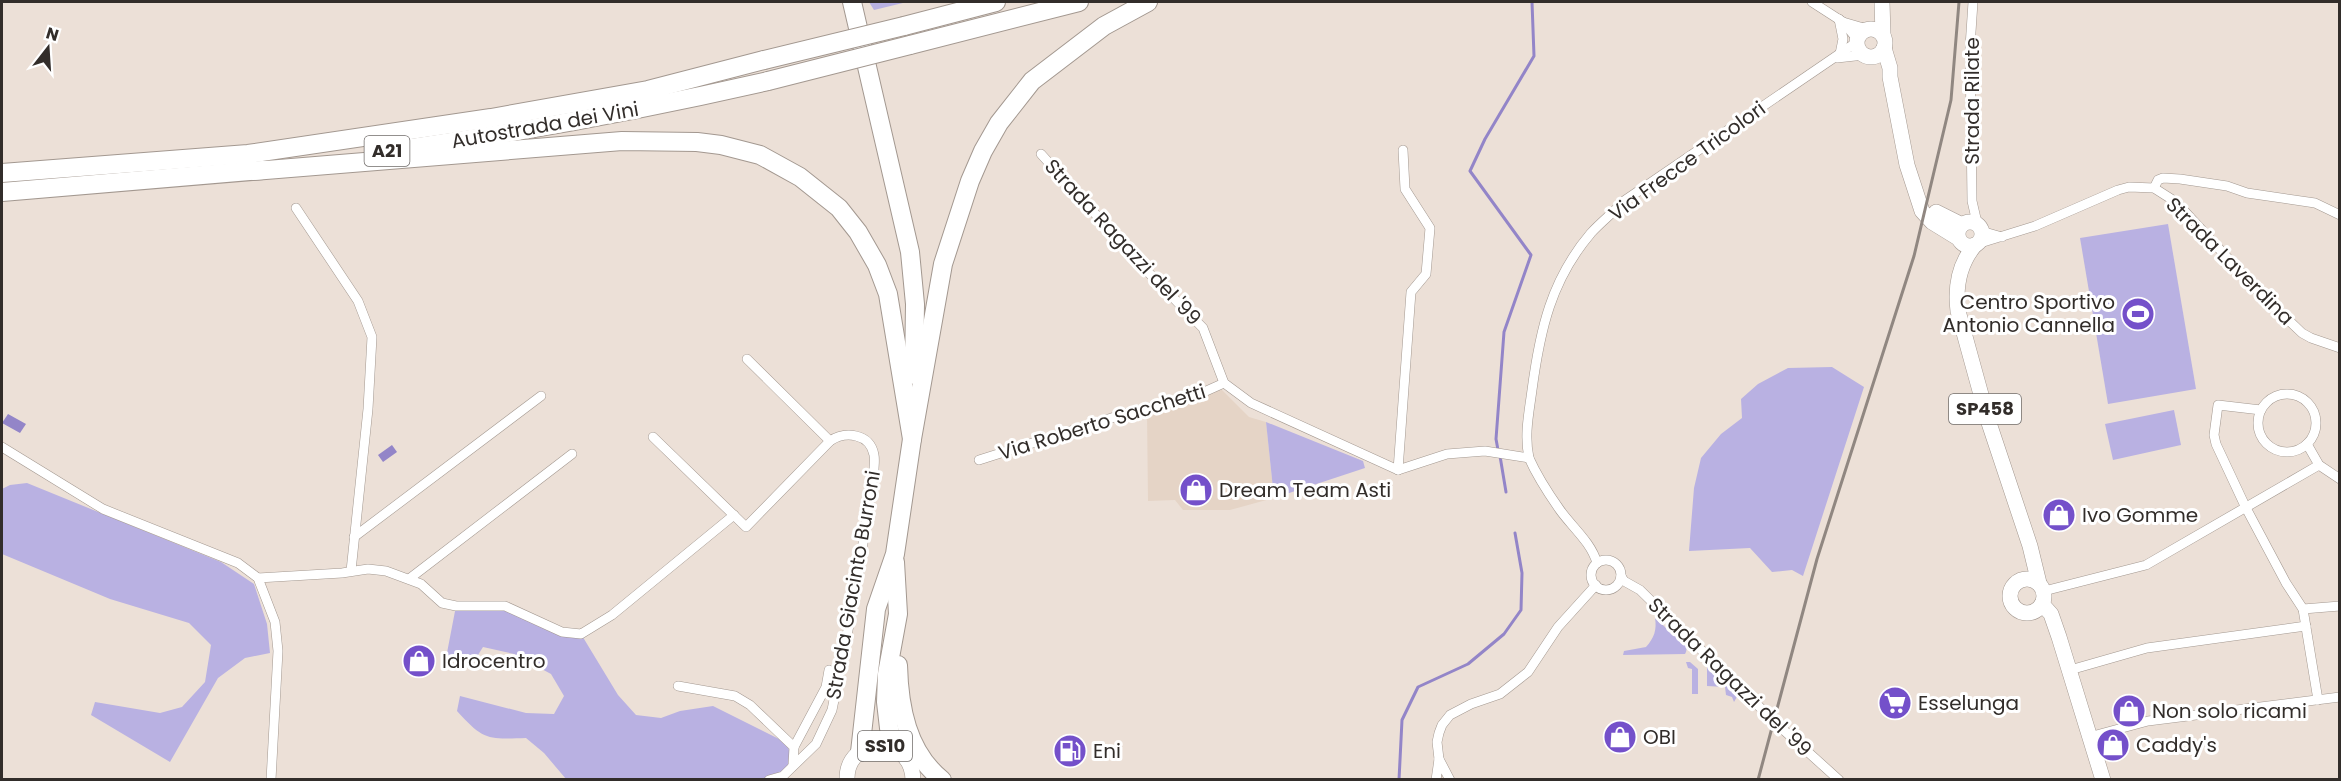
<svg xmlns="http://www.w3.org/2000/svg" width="2341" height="781" viewBox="0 0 2341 781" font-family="Poppins,sans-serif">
  <rect width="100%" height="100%" fill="#ece0d7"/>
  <polygon fill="#e5d4c6" points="1220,388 1249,417 1266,422 1274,498 1230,510 1183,510 1175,500 1148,501 1147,412 1176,406"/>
  <g fill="#b9b1e2">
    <polygon points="869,2 907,2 874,10"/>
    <polygon points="2168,224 2196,389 2108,404 2080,238"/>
    <polygon points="1832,367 1864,387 1803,576 1792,570 1772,572 1750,548 1689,551 1694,488 1701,458 1721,434 1742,418 1741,399 1758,384 1788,368"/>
    <polygon points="2174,410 2181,445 2113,460 2105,424"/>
    <polygon points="1266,422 1363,461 1365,468 1274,498"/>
    <polygon points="27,483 221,562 254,584 267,624 270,653 245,658 218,678 170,762 91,715 95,702 160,713 182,707 205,682 211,645 189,623 110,599 2,554 2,489 10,485"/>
    <path d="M456 606H505L546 626 581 634 618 695 636 715 661 718 680 711 713 706 787 743 793 765 769 779H566L544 753 526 738C488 739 484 741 457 711L460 696 526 713 554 714 564 696 551 674 514 654 483 647 473 663 446 658Z"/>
    <path d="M1655 618 1687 647 1686 652 1685 654 1623 655 1624 651 1646 647C1654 638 1657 630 1655 618Z"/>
    <polygon points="1686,662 1690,662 1698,669 1698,694 1692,694 1692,669 1688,668"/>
    <polygon points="1707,666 1738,695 1734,702 1732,697 1726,695 1725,687 1707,686"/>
  </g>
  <g fill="#9385c8">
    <polygon points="8,414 26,424 20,433 2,423"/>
    <polygon points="392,445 397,452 383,462 378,455"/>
  </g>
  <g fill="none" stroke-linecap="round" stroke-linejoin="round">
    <g stroke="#9385c8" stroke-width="3">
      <polyline points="1498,450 1496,439 1504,332 1531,255 1470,171 1485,139 1534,56 1532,2"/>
      <polyline points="1500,456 1506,492"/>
      <polyline points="1399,780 1402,720 1418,687 1468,664 1504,634 1521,610 1522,573 1515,533"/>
    </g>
    <defs>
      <g id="minor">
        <polyline points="1812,2 1843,22 1867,29"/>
        <polyline points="1973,2 1970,47 1972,201 1978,227"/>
        <polyline points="1839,19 1843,39 1840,54"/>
        <polyline points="1843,22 1857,39"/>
        <polyline points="1837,58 1864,55"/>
        <path d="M1041 154 1145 269 1203 328 1224 383 1251 403 1398 470 1447 454 1485 451 1529 458C1537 476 1548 493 1560 510 1572 527 1591 542 1597 563"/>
        <polyline points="2154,188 2158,180 2163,178 2180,179 2227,186 2247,193 2315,203 2340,215"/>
        <polyline points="296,208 358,301 372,337 368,409 351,571"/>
        <polyline points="1981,231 2002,237"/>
        <polyline points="1977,244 2035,226 2118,190 2129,187 2154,188 2176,202 2260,293 2302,333 2311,338 2340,348"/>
        <polyline points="747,359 830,441"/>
        <circle cx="2287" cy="423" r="29"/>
        <polyline points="2261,410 2218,405 2214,435 2216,444 2246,508 2286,583 2303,609 2318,700"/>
        <path d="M653 437 746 527 830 441C845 431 870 433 874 455 875 460 874 465 874 470L856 590 832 710 816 744 783 776 769 780"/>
        <polyline points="2307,444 2319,465 2340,479"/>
        <polyline points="2,447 103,509 238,563 258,578 275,622 278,651 271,780"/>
        <path d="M1529 458C1524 435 1529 413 1532 390 1540 330 1551 280 1591 233 1601 222 1614 212 1624 201L1857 42"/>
        <polyline points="979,460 1124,414 1195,396 1224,383"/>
        <polyline points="1398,470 1411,292 1426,274 1430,228 1405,189 1403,150"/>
        <polyline points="354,537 541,396"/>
        <circle cx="1606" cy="575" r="15"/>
        <polyline points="1621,576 1624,581 1640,590 1777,724 1839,780"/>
        <polyline points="258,578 342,573 368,569 386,571 421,584 442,603 456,606 505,606 562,632 581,634 612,615 734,515"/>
        <polyline points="409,579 572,454"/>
        <polyline points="2044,591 2146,565 2319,465"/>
        <polyline points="2303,609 2340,606"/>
        <polyline points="2070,670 2147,648 2306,626"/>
        <polyline points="678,686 735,696 750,705 794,747 793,765"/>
        <polyline points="2089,737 2148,721 2340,697"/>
        <polyline points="794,747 826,687 829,670"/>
        <polyline points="1439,759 1437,742 1439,733 1442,725 1450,715 1471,704 1500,694 1528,672 1558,627 1596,585"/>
        <polyline points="1436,780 1439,759 1450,780"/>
      </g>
      <g id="primary">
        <polyline points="1882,2 1883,35"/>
        <circle cx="1871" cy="43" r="14"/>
        <polyline points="1884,48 1890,68 1890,77 1907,165 1922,211 1932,222 1958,238"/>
        <polyline points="1936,212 1962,225"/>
        <circle cx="1970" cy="234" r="12"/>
        <path d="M1975 245C1959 264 1955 287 1958 311L1988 420 2030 546 2039 583"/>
        <circle cx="2027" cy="596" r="17"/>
        <polyline points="2042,604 2051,614 2059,637 2103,780"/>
        <path d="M847 780C846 735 912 734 913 780"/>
      </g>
      <g id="motorway">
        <polyline points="852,2 910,252 915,304 914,375"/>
        <polyline points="904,26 996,2"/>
        <polyline points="910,45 1079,2"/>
        <path d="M412 148C532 130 650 108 768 81"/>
        <polyline points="253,171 622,141 697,142 721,145 760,155 800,177 839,208 858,232 877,265 888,294 912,439"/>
        <polyline points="2,173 248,154 491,118 648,90 764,60"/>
        <polyline points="2,192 263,170"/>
        <path d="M898 665C899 707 907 752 942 780"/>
        <polyline points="894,749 889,728 886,702 887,674 898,614 895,562"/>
        <polyline points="860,752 876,609 895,554 912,439 943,264 970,181 983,151 999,123 1032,81 1104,26 1148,2"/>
      </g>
    </defs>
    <use href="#minor" stroke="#a39890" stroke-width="10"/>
    <use href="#primary" stroke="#a39890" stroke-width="16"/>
    <use href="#motorway" stroke="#a39890" stroke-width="20"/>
    <use href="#minor" stroke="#fff" stroke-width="9"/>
    <use href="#primary" stroke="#fff" stroke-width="15"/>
    <use href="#motorway" stroke="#fff" stroke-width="18"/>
    <polyline stroke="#908781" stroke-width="3" points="1758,780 1817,559 1914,256 1951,100 1959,2"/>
    <defs>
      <g id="motorway-bridge">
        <polyline points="764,60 904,26"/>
        <polyline points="768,81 910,45"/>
      </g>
    </defs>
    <use href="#motorway-bridge" stroke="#a39890" stroke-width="20" stroke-linecap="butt"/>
    <use href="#motorway-bridge" stroke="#fff" stroke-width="18"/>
  </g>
  <defs>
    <symbol id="stadium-disc" viewBox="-11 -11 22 22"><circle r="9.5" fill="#7450ca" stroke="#fff"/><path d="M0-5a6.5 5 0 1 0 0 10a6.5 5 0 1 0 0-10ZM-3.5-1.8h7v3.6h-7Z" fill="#fff"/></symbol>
    <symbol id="shop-disc" viewBox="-11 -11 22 22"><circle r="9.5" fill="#7450ca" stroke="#fff"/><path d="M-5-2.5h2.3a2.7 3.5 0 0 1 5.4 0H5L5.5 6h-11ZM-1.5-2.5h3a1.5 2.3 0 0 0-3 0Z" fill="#fff"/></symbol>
    <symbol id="supermarket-disc" viewBox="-11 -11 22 22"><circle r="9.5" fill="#7450ca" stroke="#fff"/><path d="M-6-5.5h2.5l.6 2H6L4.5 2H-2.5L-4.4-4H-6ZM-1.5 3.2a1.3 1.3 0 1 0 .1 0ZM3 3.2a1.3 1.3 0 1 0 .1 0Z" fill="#fff"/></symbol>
    <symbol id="fuel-disc" viewBox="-11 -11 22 22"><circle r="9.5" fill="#7450ca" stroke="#fff"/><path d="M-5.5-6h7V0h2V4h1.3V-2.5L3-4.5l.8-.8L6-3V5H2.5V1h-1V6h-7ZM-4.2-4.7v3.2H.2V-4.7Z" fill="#fff"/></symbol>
  </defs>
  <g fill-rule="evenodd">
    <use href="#stadium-disc" x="2119" y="295" width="38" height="38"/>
    <use href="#shop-disc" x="1177" y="471" width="38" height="38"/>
    <use href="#shop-disc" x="2040" y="496" width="38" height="38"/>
    <use href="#shop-disc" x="400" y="642" width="38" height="38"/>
    <use href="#supermarket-disc" x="1876" y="684" width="38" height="38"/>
    <use href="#shop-disc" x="2110" y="692" width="38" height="38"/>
    <use href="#shop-disc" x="1601" y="718" width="38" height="38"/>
    <use href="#shop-disc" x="2094" y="726" width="38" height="38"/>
    <use href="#fuel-disc" x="1051" y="732" width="38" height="38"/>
  </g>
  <g text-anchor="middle" stroke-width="6" stroke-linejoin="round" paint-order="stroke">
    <g fill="#fff" stroke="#706c6a" stroke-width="1.5">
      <rect x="364.5" y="136" width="45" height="30" rx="4.5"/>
      <rect x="1949" y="394" width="72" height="30" rx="4.5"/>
      <rect x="858" y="731" width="54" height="30" rx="4.5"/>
    </g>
    <g font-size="18" font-weight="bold" fill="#322d2a">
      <text x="387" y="157">A21</text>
      <text x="1985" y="415">SP458</text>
      <text x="885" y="752">SS10</text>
    </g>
    <g font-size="20" fill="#322d2a" stroke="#fff">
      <text transform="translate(1972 101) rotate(-90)" y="7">Strada Rilate</text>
      <text transform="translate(545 125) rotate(-10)" y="7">Autostrada dei Vini</text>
      <text transform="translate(1687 161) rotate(-36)" y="7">Via Frecce Tricolori</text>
      <text transform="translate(1123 242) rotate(47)" y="7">Strada Ragazzi del '99</text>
      <text transform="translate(2230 261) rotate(45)" y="7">Strada Laverdina</text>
      <text transform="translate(1102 422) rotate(-17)" y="7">Via Roberto Sacchetti</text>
      <text transform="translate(853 585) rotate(-80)" y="7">Strada Giacinto Burroni</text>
      <text transform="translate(1730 677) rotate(44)" y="7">Strada Ragazzi del '99</text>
    </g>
    <g font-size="20" fill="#322d2a" stroke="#fff" text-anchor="start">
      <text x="2115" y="309" text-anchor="end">Centro Sportivo<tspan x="2115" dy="23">Antonio Cannella</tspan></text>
      <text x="1219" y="497">Dream Team Asti</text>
      <text x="2082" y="522">Ivo Gomme</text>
      <text x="442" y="668">Idrocentro</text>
      <text x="1918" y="710">Esselunga</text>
      <text x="2152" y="718">Non solo ricami</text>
      <text x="1643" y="744">OBI</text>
      <text x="2136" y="752">Caddy's</text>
      <text x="1093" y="758">Eni</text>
    </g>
  </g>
  <rect width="2341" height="781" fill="none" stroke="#322d2a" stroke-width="6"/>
  <g transform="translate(48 48) rotate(17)" stroke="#ffffff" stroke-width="4.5" paint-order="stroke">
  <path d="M0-4.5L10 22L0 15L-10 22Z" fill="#322d2a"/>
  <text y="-9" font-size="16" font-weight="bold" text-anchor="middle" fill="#322d2a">N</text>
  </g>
</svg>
